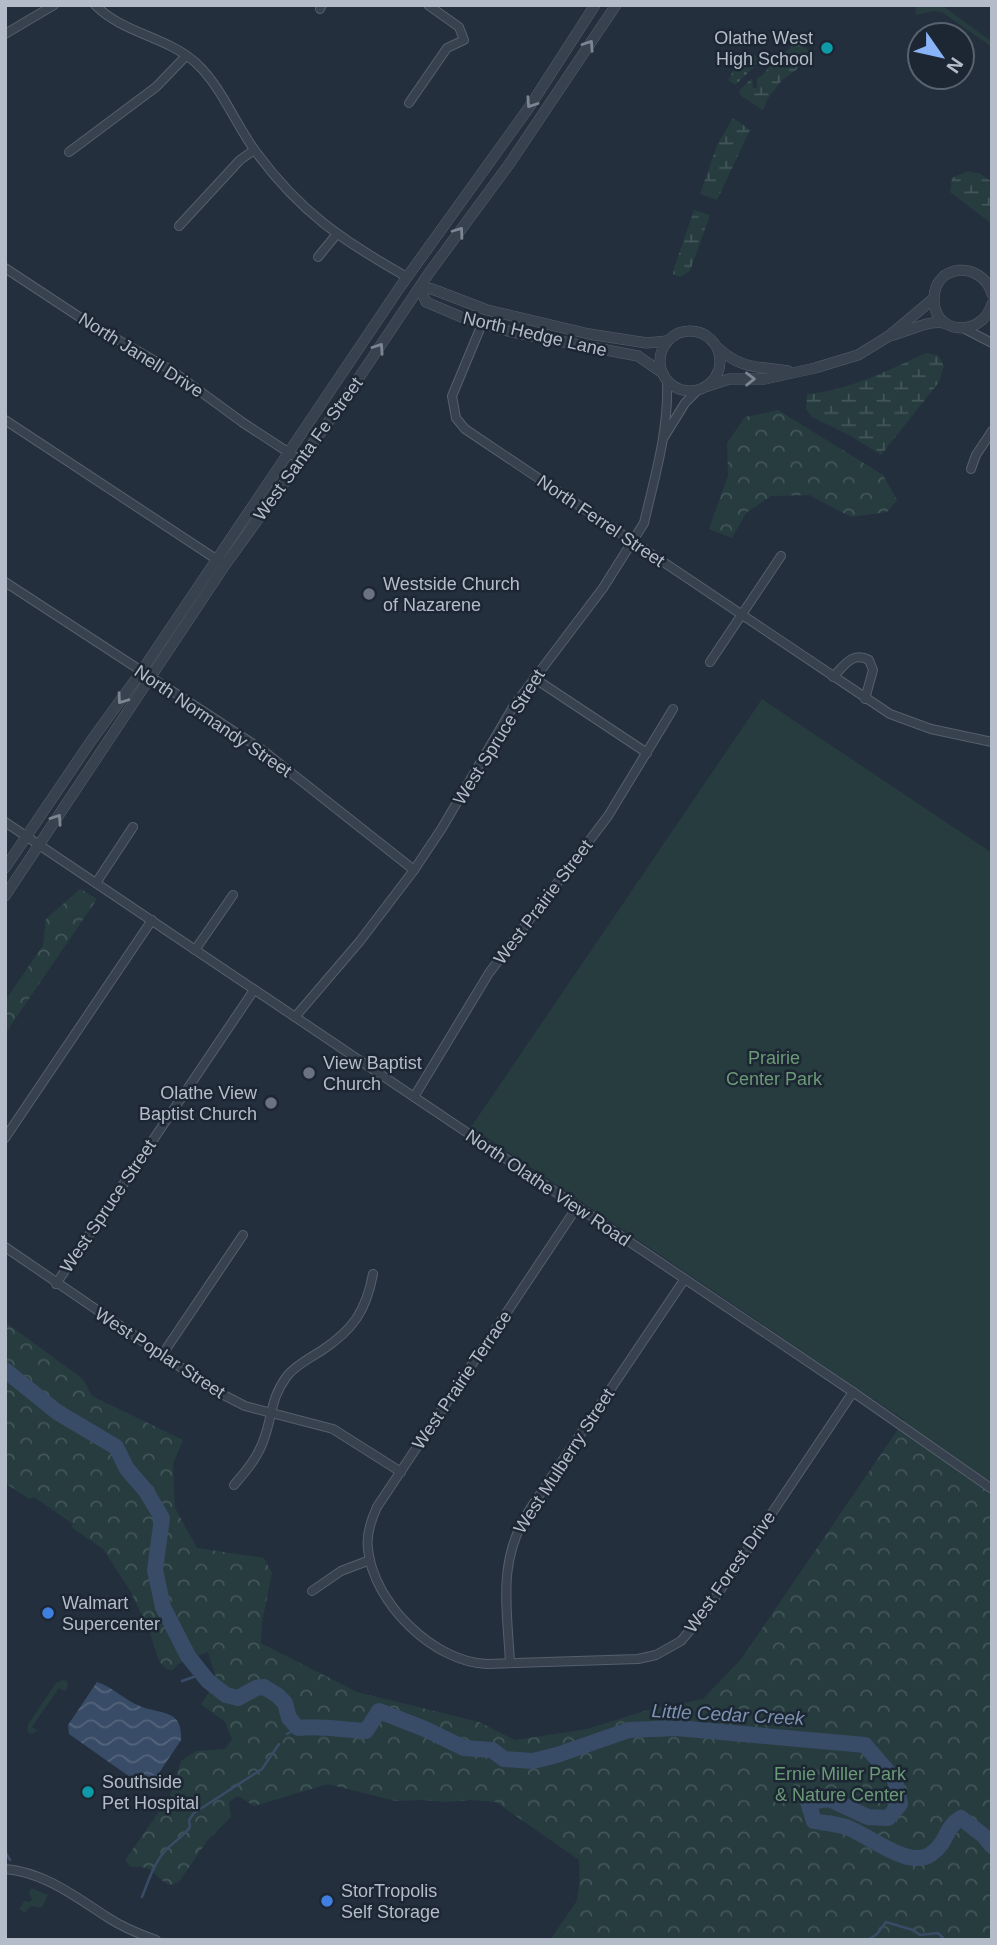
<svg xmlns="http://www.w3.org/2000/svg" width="997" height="1945" viewBox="0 0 997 1945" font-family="Helvetica,sans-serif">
  <defs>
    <pattern id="forest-crowns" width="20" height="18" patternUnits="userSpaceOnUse" patternTransform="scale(1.75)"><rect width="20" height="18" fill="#263c3f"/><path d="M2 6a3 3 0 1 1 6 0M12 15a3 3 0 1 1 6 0" fill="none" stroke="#435659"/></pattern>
    <pattern id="wetland-marsh" width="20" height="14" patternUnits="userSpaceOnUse" patternTransform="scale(1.75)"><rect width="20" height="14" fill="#263c3f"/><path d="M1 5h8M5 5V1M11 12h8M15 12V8" fill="none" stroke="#435659"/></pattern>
    <pattern id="garden-dots" width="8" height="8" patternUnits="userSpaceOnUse" patternTransform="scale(1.75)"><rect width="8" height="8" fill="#263c3f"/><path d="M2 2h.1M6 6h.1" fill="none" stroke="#435659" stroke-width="1.8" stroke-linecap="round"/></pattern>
    <pattern id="water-waves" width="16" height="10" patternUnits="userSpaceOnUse" patternTransform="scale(1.75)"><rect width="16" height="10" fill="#394c67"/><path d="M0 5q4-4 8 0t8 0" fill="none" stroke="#53647b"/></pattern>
  </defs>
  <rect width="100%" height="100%" fill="#242f3e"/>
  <g fill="#263c3f">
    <polygon points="918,5 942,5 992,42 992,47 943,13 935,11 916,15 915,10"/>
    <polygon points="762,699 992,853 992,1940 550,1940 904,1420 471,1127"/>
    <polygon points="62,1680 67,1681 68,1687 65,1691 59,1688 32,1727 38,1731 31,1734 27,1731 28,1724 56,1683"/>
    <polygon points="31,1888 48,1895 42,1908 31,1906 25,1913 19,1909 24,1901 29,1902 32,1900 29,1893"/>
  </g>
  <g fill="url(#forest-crowns)">
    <polygon points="778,410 883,475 897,500 887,512 851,517 809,495 771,496 746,513 732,538 709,529 728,476 727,443 745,417"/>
    <polygon points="80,889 97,899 5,1034 5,1001 43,945 46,919"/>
    <path d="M5 1322 83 1379 92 1396 183 1440 173 1464 175 1508 197 1548 264 1558 272 1573 262 1622 261 1643 357 1692 479 1722 515 1740 587 1729 648 1710 703 1699 742 1658 900 1427 992 1489V1940H558C577 1918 581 1888 579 1860L496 1802 470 1800 447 1802 423 1800 396 1801 328 1784 254 1806 238 1796 229 1802 231 1817 207 1841 179 1882 170 1885C151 1876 156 1865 131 1867L125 1860 170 1796 181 1761 196 1751 225 1749 232 1739 225 1722 201 1704 217 1681 208 1652 178 1664 173 1670 166 1669 159 1661 150 1633 131 1592 103 1549 71 1527 73 1524 34 1497 29 1499 5 1483Z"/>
  </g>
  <g fill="url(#wetland-marsh)">
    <path d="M795 41 810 51 796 70 782 80 768 98 763 110 741 96 739 91 752 78 753 88H757V77L762 76C772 62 785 55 795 41Z"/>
    <polygon points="733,118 750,130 717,200 700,194 717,145"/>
    <polygon points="968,171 981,174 992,182 992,224 950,192 952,178"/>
    <polygon points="694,210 710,215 690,271 680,277 673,274 674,268"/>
    <path d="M926 353 938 355 944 366 939 382 881 455 851 436 812 417 806 409 807 394C845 392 891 369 926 353Z"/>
  </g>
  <polygon fill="url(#garden-dots)" points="753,54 760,61 735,85 728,80 734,70"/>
  <path fill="url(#water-waves)" d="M97 1682C113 1687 124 1700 140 1706 160 1715 183 1708 181 1740L153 1782 140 1784 69 1734 68 1725Z"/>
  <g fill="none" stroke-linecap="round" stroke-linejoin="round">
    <g stroke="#394c67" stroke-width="2.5">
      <polyline points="182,1681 202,1674"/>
      <polyline points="287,1734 298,1728"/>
      <polyline points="6,1853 10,1860"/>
      <path d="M142 1897C148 1882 154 1863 165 1851 173 1842 183 1837 190 1827L189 1820 194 1813 262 1769 279 1744"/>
      <polyline points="868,1940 877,1934 886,1922 913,1930 920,1935 938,1933 945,1940"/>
    </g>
    <path stroke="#394c67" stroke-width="16" d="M5 1370 57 1412 116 1447 127 1469 146 1491 162 1518 155 1570 163 1607 188 1656 208 1681 226 1695 238 1698 256 1688 264 1687 277 1695 285 1703 289 1718 298 1728C321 1725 342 1730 366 1731L379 1711 425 1729 464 1748 492 1750 504 1759 533 1761 557 1755 629 1730 677 1728 865 1745 895 1780 900 1804 888 1818 868 1817 829 1799 808 1802 814 1821C824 1823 836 1824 846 1827 869 1835 909 1870 931 1854 949 1841 944 1828 961 1818L984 1836 992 1846"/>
    <defs>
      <g id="minor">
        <path d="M95 5C124 34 166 36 196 63 222 87 235 124 256 152 300 212 343 241 407 277"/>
        <polyline points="320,9 322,5"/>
        <polyline points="5,34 54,5"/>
        <polyline points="409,103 447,48 464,40 459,27 428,5"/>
        <polyline points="69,152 156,87 186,56"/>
        <polyline points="179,226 240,160 254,150"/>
        <polyline points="318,257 336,235"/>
        <polyline points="5,268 87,322 171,370 242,422 300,460"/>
        <polyline points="482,324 452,396 456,418 465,429 890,714 931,729 992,742"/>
        <polyline points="963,328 992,343"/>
        <polyline points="5,420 222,563"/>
        <polyline points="664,437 685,403 697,391"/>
        <polyline points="971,469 976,455 992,431"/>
        <polyline points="5,582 261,749 414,870"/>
        <polyline points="710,662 781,556"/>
        <path d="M833 677C844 666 852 651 869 660L873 670 865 699"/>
        <polyline points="534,678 647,753"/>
        <polyline points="5,822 853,1392 992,1489"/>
        <polyline points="96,883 133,827"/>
        <polyline points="195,950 233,895"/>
        <path d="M295 1017 360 941 414 870 442 828 513 707 603 588 644 523C655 476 669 430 667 381"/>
        <polyline points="414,1097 489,973 608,816 673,709"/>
        <polyline points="5,1138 152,920"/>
        <path d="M577 1207 377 1507C371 1520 366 1534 368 1549 373 1602 433 1662 487 1664L638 1659 656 1655 681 1641 707 1610 853 1392"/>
        <polyline points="5,1247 214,1390 245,1406 333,1429 401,1472"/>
        <polyline points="56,1284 254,990"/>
        <polyline points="162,1355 243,1235"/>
        <path d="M234 1485C247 1470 259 1456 265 1436 273 1412 271 1398 287 1376 296 1365 310 1358 321 1351 353 1330 366 1311 373 1274"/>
        <polyline points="312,1591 341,1571 370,1560"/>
        <path d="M510 1663C507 1605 497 1560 530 1509L684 1280"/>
        <path d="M5 1869C44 1872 76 1897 107 1917 122 1927 139 1934 156 1940"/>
      </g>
      <g id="tertiary">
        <polyline points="420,287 426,302 466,319 512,332 638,356 661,372"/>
        <polyline points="420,287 432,289 487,310 589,334 647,343 667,341"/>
        <path d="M992 294C982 260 934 263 934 299 933 335 982 338 992 304"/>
        <circle cx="690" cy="361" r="30"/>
        <path d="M889 336C908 332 925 320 945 323"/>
        <path d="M718 348C742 370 758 366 788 371"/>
        <polyline points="708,386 729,379 765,379 815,368 858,355 889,336 933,299"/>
        <polyline points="5,868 91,741 141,672 400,287 530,106 595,5"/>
        <polyline points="5,896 225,565 342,403 429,273 510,163 616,5"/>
      </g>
    </defs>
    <use href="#minor" stroke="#565f6c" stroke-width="10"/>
    <use href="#tertiary" stroke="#565f6c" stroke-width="11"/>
    <use href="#minor" stroke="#38414e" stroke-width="8"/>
    <use href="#tertiary" stroke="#38414e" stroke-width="10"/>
  </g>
  <defs><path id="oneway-chevron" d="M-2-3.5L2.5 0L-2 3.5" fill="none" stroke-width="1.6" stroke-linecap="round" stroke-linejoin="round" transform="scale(1.75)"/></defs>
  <g stroke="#7c8592">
    <use href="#oneway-chevron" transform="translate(589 45) rotate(-56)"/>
    <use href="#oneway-chevron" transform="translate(531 103) rotate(124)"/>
    <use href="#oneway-chevron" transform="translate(459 232) rotate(-54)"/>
    <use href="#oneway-chevron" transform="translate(379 348) rotate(-56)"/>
    <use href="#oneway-chevron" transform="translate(750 379) rotate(-1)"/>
    <use href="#oneway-chevron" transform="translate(122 699) rotate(126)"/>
    <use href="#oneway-chevron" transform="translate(57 819) rotate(-56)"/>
  </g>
  <g fill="#0f9aa8" stroke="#1d2633" stroke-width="2.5">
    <circle cx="827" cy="48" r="7"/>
    <circle cx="88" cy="1792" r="7"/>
  </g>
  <g fill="#6b7280" stroke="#1d2633" stroke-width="2.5">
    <circle cx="369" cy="594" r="7"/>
    <circle cx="309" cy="1073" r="7"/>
    <circle cx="271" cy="1103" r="7"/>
  </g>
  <g fill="#3f7fe0" stroke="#1d2633" stroke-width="2.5">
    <circle cx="48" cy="1613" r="7"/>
    <circle cx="327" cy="1901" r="7"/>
  </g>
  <g text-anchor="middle" stroke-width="5" stroke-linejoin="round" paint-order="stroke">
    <g font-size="18" fill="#b4bcc9" stroke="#1d2633" text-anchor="start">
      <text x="813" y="44" text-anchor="end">Olathe West<tspan x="813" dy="21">High School</tspan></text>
      <text x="383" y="590">Westside Church<tspan x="383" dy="21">of Nazarene</tspan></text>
      <text x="323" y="1069">View Baptist<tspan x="323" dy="21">Church</tspan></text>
      <text x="257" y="1099" text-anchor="end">Olathe View<tspan x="257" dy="21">Baptist Church</tspan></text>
      <text x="62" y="1609">Walmart<tspan x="62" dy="21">Supercenter</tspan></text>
      <text x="102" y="1788">Southside<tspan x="102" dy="21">Pet Hospital</tspan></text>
      <text x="341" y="1897">StorTropolis<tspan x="341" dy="21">Self Storage</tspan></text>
    </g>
    <g font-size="18" fill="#b4bcc9" stroke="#1d2633">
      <text transform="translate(535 334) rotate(13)" y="6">North Hedge Lane</text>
      <text transform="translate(141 355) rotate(32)" y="6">North Janell Drive</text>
      <text transform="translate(308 449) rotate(-54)" y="6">West Santa Fe Street</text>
      <text transform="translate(601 521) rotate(34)" y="6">North Ferrel Street</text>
      <text transform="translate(213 721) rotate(34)" y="6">North Normandy Street</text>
      <text transform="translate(499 737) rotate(-58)" y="6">West Spruce Street</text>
      <text transform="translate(543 902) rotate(-53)" y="6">West Prairie Street</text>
      <text transform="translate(548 1188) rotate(34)" y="6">North Olathe View Road</text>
      <text transform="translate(108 1206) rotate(-56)" y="6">West Spruce Street</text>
      <text transform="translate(160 1353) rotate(33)" y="6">West Poplar Street</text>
      <text transform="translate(462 1380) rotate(-56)" y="6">West Prairie Terrace</text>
      <text transform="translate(564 1461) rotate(-57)" y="6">West Mulberry Street</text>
      <text transform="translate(730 1572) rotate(-55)" y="6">West Forest Drive</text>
    </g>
    <g font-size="18" fill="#6b9a76" stroke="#1d2633">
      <text x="774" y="1064">Prairie<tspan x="774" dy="21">Center Park</tspan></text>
      <text x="840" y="1780">Ernie Miller Park<tspan x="840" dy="21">&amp; Nature Center</tspan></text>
    </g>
    <g font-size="19" font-style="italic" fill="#7c92b1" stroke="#1d2633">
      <text transform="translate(728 1714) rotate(3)" y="7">Little Cedar Creek</text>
    </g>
  </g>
  <rect width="997" height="1945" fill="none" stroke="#b4bcc9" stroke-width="14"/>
  <g transform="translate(941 56) rotate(124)"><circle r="33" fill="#1d2633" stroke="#59626f" stroke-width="2"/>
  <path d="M0-5L12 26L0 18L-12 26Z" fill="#8ab4f8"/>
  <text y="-10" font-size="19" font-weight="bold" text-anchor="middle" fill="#b4bcc9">N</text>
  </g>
</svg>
